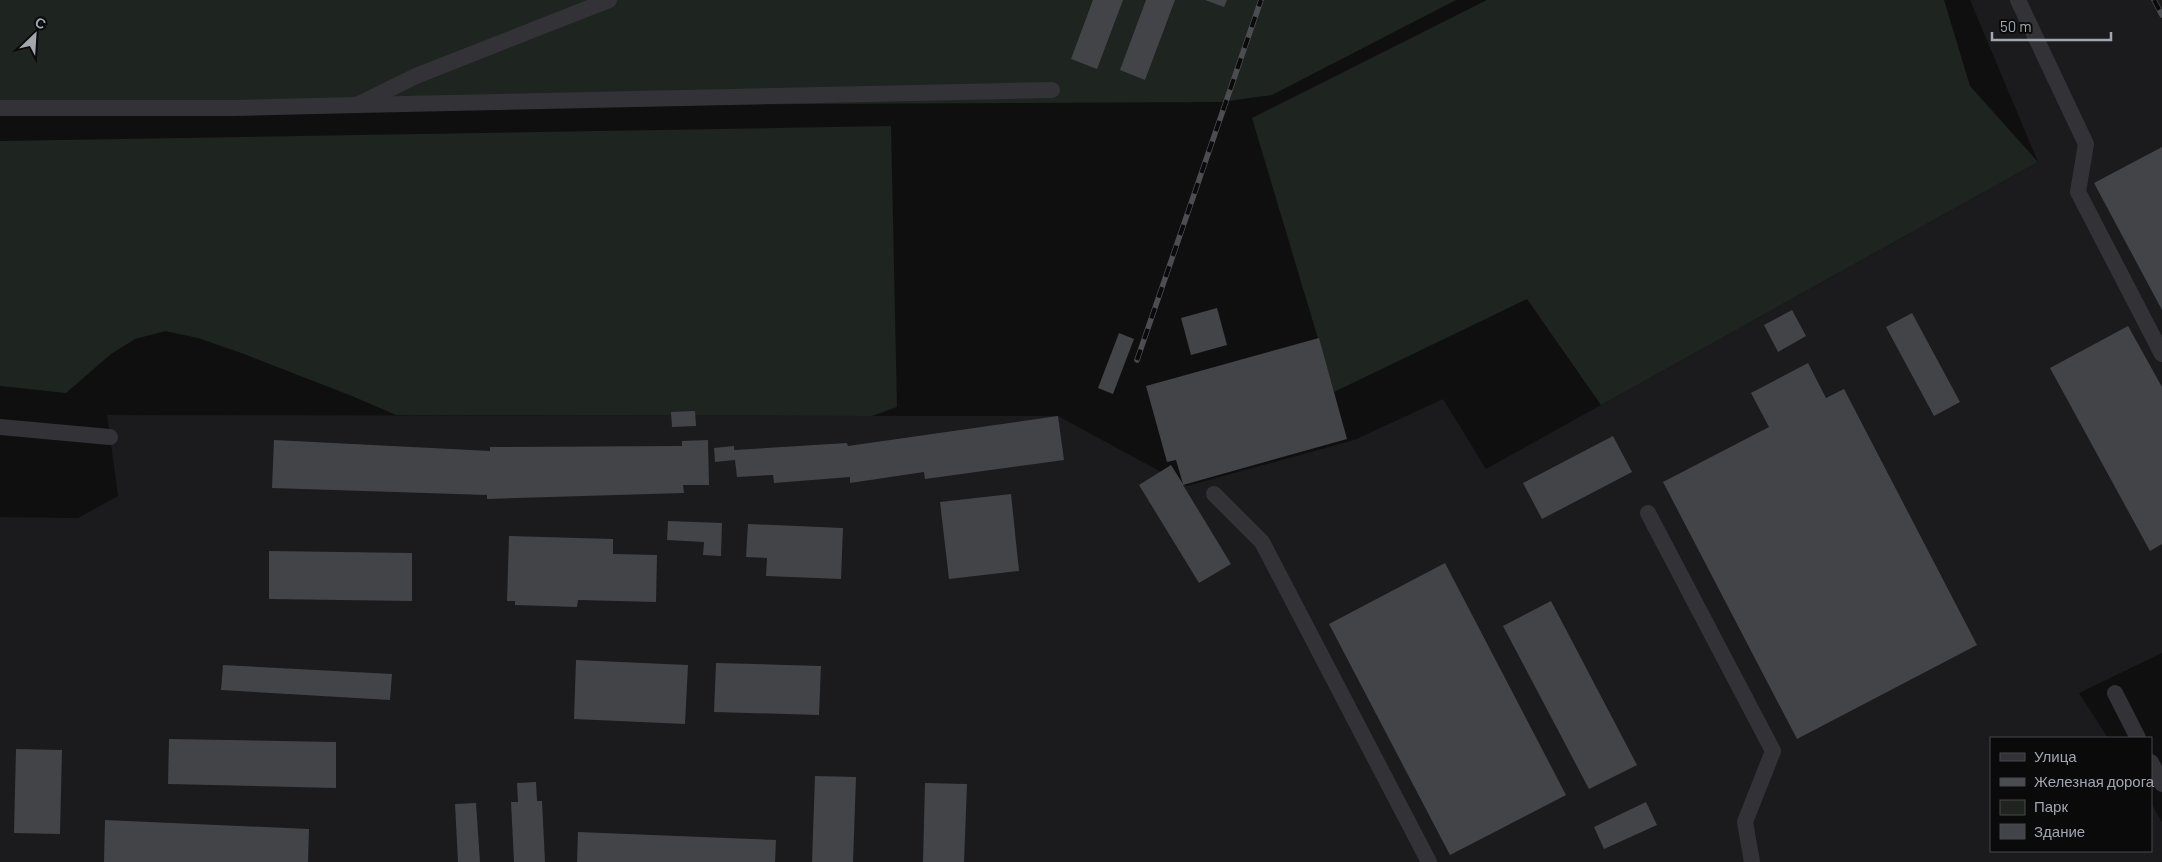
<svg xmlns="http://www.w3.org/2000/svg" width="2162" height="862" viewBox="0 0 2162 862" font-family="Barlow,sans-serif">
  <rect width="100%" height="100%" fill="#0f0f10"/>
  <polygon fill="#1b1b1d" points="1970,0 2162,0 2162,653 2079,693 2108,738 1991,738 1991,851 2151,851 2151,803 2162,822 2162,862 0,862 0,517 78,518 118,496 107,415 1058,416 1187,486 1354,440 1443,399 1486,469 2038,162"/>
  <g fill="#1e241f">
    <polygon points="0,0 1456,0 1272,95 1221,102 0,108"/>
    <polygon points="1487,0 1944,0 1970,86 2038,162 1601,405 1527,299 1334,392 1252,118"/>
    <polygon points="891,126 897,407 872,416 396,415 352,396 244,354 198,338 165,331 135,339 111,354 66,393 0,386 0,141"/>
  </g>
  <g fill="#434448">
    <polygon points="1093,0 1123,0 1097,69 1071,59"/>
    <polygon points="1146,0 1175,0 1145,80 1120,70"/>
    <polygon points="1205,0 1227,0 1224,7"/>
    <polygon points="2162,147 2162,310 2094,183"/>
    <polygon points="1217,308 1227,345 1191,355 1181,318"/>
    <polygon points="1792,310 1806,336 1778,352 1764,325"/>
    <polygon points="1912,313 1960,402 1934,416 1886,327"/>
    <polygon points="2128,326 2162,387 2162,544 2150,551 2050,368"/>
    <polygon points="1119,333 1134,339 1113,394 1098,388"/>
    <polygon points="1319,338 1347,439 1183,485 1231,564 1199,583 1139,485 1171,465 1183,484 1176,460 1167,462 1146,386"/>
    <polygon points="1808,363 1826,398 1844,389 1977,645 1797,739 1663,482 1769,427 1751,393"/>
    <polygon points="695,411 696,426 672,427 671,412"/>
    <polygon points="1058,416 1064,460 925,479 924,472 850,483 850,477 774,483 773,475 737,477 735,460 715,462 714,448 734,446 734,450 847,443 848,446"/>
    <polygon points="1613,436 1632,472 1542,519 1523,483"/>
    <polygon points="274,440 490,451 490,447 682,446 682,441 708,440 709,485 683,485 684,493 487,499 487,495 272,488"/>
    <polygon points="1011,494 1019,571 949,579 940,502"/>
    <polygon points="668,521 722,523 721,556 703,555 704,542 667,540"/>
    <polygon points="748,524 843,528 841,579 766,576 767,558 746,557"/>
    <polygon points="509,536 613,539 613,554 657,555 656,602 578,600 577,607 515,605 515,601 507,601"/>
    <polygon points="269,551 412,553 412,601 269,599"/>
    <polygon points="1445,563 1566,795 1450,855 1329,624"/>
    <polygon points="1551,601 1637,765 1589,789 1503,626"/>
    <polygon points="576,660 688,665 685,724 574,719"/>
    <polygon points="716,663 821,666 819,715 714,712"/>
    <polygon points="223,665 392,674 390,700 221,690"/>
    <polygon points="169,739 336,742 336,788 168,784"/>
    <polygon points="16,749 62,750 60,834 14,833"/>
    <polygon points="815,776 856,777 853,862 812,862"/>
    <polygon points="536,782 537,801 542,801 545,862 514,862 511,802 518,802 517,783"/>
    <polygon points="925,783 967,784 964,862 923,862"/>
    <polygon points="1646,802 1657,825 1604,849 1594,827"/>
    <polygon points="476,803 480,862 458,862 455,804"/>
    <polygon points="105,820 309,829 308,862 104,862"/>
    <polygon points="578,832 776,840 775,862 577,862"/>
  </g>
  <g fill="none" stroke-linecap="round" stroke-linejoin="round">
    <g stroke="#333337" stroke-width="16">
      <polyline points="2018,0 2086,144 2078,192 2162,354"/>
      <polyline points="357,105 1052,90"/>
      <polyline points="0,108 232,108 357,105 416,76 609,0"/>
      <polyline points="0,427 110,437"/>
      <polyline points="1214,494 1262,542 1429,862"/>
      <polyline points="1648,513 1773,751 1745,822 1752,862"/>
      <polyline points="2115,693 2138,738"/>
      <polyline points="2151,762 2162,784"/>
    </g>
    <defs>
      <g id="rail">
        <polyline points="2154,0 2162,15"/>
        <polyline points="1137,360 1261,0"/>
      </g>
    </defs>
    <use href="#rail" stroke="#4c4d51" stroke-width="5.5"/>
    <use href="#rail" stroke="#0a0a0b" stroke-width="4" stroke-dasharray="11" stroke-linecap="butt"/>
  </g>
  <rect x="1990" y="737" width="162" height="115" fill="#0a0a0b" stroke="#47484d"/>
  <rect x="2000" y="753" width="25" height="8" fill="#333337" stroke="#47484d"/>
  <text x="2034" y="762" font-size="15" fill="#a2a6af">Улица</text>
  <rect x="2000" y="778" width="25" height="8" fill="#4c4d51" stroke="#47484d"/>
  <text x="2034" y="787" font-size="15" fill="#a2a6af">Железная дорога</text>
  <rect x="2000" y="800" width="25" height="15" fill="#1e241f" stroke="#47484d"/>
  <text x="2034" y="812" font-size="15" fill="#a2a6af">Парк</text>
  <rect x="2000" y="824" width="25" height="15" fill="#434448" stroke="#47484d"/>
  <text x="2034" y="837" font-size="15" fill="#a2a6af">Здание</text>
  <g transform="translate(35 35) rotate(25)" stroke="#0a0a0b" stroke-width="4" paint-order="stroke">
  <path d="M0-4L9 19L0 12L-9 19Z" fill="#a2a6af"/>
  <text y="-8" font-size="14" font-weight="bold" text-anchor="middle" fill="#a2a6af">С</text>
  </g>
  <path d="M1992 32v8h119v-8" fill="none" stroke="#a2a6af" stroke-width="2.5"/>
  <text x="2000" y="32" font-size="15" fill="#a2a6af" stroke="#0a0a0b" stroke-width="4" paint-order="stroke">50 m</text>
</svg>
